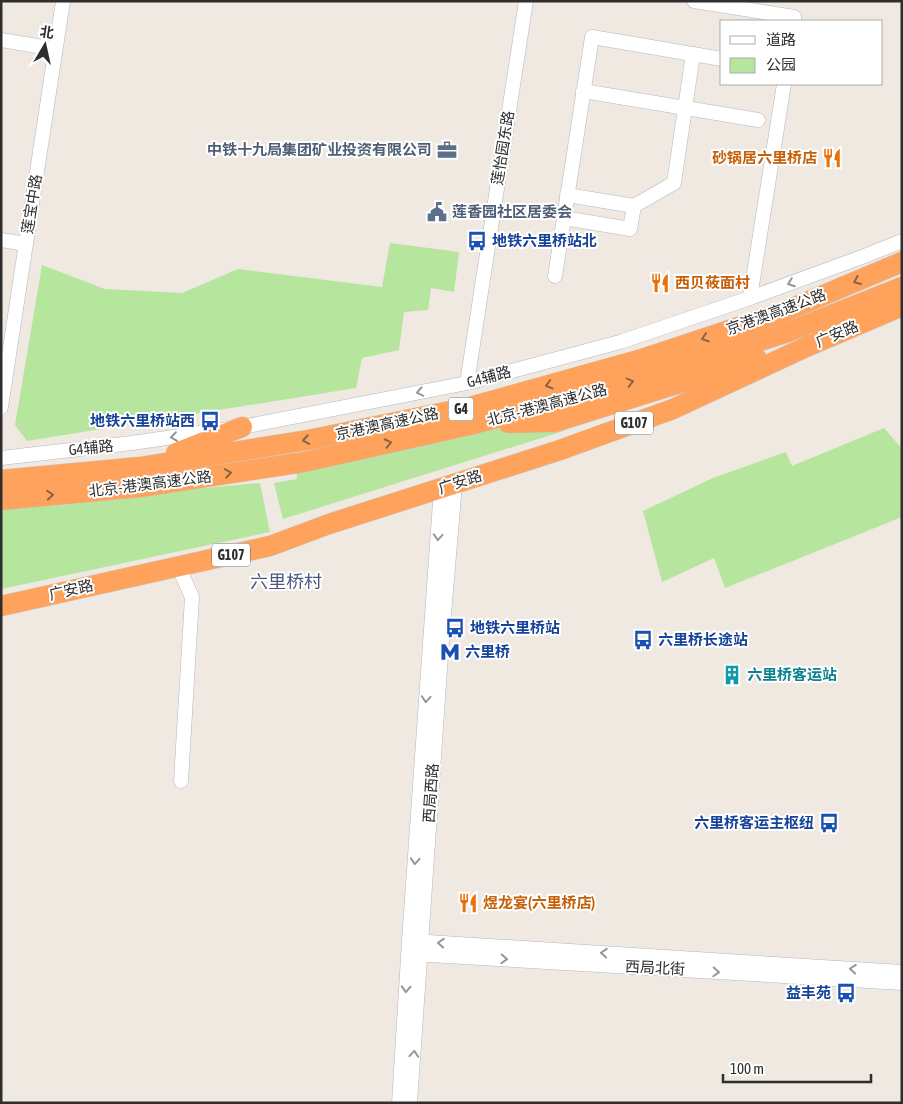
<svg xmlns="http://www.w3.org/2000/svg" width="903" height="1104" viewBox="0 0 903 1104" font-family="'Asap Condensed','Noto Sans SC',sans-serif">
  <rect width="100%" height="100%" fill="#efe9e1"/>
  <g fill="#b6e59e">
    <polygon points="390,243 459,252 454,292 431,288 428,310 404,312 399,350 362,358 356,388 27,441 15,425 42,265 105,289 182,293 238,269 382,287"/>
    <polygon points="562,424 567,430 283,519 274,483 297,479 296,467 401,450 496,429 543,426"/>
    <polygon points="884,428 902,449 902,517 725,588 714,558 662,582 643,511 713,478 786,452 792,466"/>
    <polygon points="260,483 270,532 1,589 1,507"/>
  </g>
  <g fill="none" stroke-linecap="round" stroke-linejoin="round">
    <defs>
      <g id="minor">
        <polyline points="694,1 794,17 794,21"/>
        <polyline points="1,40 55,49"/>
        <polyline points="583,91 758,120"/>
        <polyline points="634,206 674,183 693,54"/>
        <polyline points="564,218 630,229 634,206 567,195"/>
        <polyline points="1,240 26,244"/>
        <polyline points="555,276 592,37 722,59"/>
        <polyline points="750,298 784,84"/>
        <polyline points="467,383 526,1"/>
        <polyline points="1,407 63,1"/>
        <polyline points="1,458 132,443 242,427 467,383 620,342 750,298 862,257 902,241"/>
        <polyline points="178,566 192,597 181,781"/>
        <polyline points="412,941 902,972"/>
        <polyline points="413,954 902,983"/>
        <polyline points="399,1103 409,941 441,488"/>
        <polyline points="410,1103 443,626 455,484"/>
      </g>
      <g id="highway">
        <polyline points="508,423 555,422 757,359"/>
        <polyline points="176,453 242,427"/>
        <polyline points="1,480 140,467 308,440 470,407 642,359 781,313 902,262"/>
        <polyline points="1,500 141,487 304,462 474,424 648,377 788,332 902,287"/>
        <polyline points="1,606 270,546 329,524 560,450 673,409 806,347 902,306"/>
      </g>
    </defs>
    <use href="#minor" stroke="#b4b7c1" stroke-width="15"/>
    <use href="#highway" stroke="#c9c9c9" stroke-width="21"/>
    <use href="#minor" stroke="#fff" stroke-width="14"/>
    <use href="#highway" stroke="#ffa35c" stroke-width="20"/>
  </g>
  <defs><path id="oneway-chevron" d="M-2-3.5L2.5 0L-2 3.5" fill="none" stroke-width="1.6" stroke-linecap="round" stroke-linejoin="round" transform="scale(1.25)"/></defs>
  <g stroke="#8c6343">
    <use href="#oneway-chevron" transform="translate(857 281) rotate(157)"/>
    <use href="#oneway-chevron" transform="translate(705 338) rotate(162)"/>
    <use href="#oneway-chevron" transform="translate(630 382) rotate(-15)"/>
    <use href="#oneway-chevron" transform="translate(549 385) rotate(164)"/>
    <use href="#oneway-chevron" transform="translate(306 440) rotate(170)"/>
    <use href="#oneway-chevron" transform="translate(388 443) rotate(-12)"/>
    <use href="#oneway-chevron" transform="translate(228 473) rotate(-9)"/>
    <use href="#oneway-chevron" transform="translate(50 495) rotate(-5)"/>
  </g>
  <g stroke="#969696">
    <use href="#oneway-chevron" transform="translate(791 283) rotate(160)"/>
    <use href="#oneway-chevron" transform="translate(420 392) rotate(169)"/>
    <use href="#oneway-chevron" transform="translate(174 437) rotate(172)"/>
    <use href="#oneway-chevron" transform="translate(438 537) rotate(94)"/>
    <use href="#oneway-chevron" transform="translate(426 699) rotate(94)"/>
    <use href="#oneway-chevron" transform="translate(415 861) rotate(94)"/>
    <use href="#oneway-chevron" transform="translate(441 943) rotate(-176)"/>
    <use href="#oneway-chevron" transform="translate(604 953) rotate(-176)"/>
    <use href="#oneway-chevron" transform="translate(504 959) rotate(3)"/>
    <use href="#oneway-chevron" transform="translate(853 969) rotate(-176)"/>
    <use href="#oneway-chevron" transform="translate(716 972) rotate(3)"/>
    <use href="#oneway-chevron" transform="translate(406 989) rotate(93)"/>
    <use href="#oneway-chevron" transform="translate(414 1054) rotate(-86)"/>
  </g>
  <defs>
    <symbol id="office-bare" viewBox="-9 -9 18 18"><path d="M-6-3h4V-5.5h4V-3h4V5H-6ZM-1-4.5V-3h2v-1.5ZM-6 0V1H6V0Z" fill="#5c6f8a" stroke="#fff" stroke-width="2.5" paint-order="stroke"/></symbol>
    <symbol id="restaurant-bare" viewBox="-9 -9 18 18"><path d="M-5-6h1v4h1v-4h1v4h1v-4h1v5L-1.5 .5V6h-2V.5L-5-1ZM5-6V6H3V1.5H1.5Q1.5-4 5-6Z" fill="#e8710a" stroke="#fff" stroke-width="2.5" paint-order="stroke"/></symbol>
    <symbol id="civic-bare" viewBox="-9 -9 18 18"><path d="M-.6-6.5H3V-4.5H.6V-3L4-1V1h2V6H-6V1h2V-1L-.6-3ZM-1.2 2.5V6h2.4V2.5Z" fill="#5c6f8a" stroke="#fff" stroke-width="2.5" paint-order="stroke"/></symbol>
    <symbol id="bus-bare" viewBox="-9 -9 18 18"><path d="M-5-6H5V4H4V6H2V4H-2V6H-4V4H-5ZM-3.5-4V0h7V-4ZM-3.5 1.2v1.5H-2V1.2ZM2 1.2v1.5H3.5V1.2Z" fill="#1a4fb4" stroke="#fff" stroke-width="2.5" paint-order="stroke"/></symbol>
    <symbol id="metro-bare" viewBox="-9 -9 18 18"><path d="M-5.5 5V-5H-3L0 0L3-5H5.5V5H3V-.5L0 4L-3-.5V5Z" fill="#1a4fb4" stroke="#fff" stroke-width="2.5" paint-order="stroke"/></symbol>
    <symbol id="building-bare" viewBox="-9 -9 18 18"><path d="M-4-6H4V6H1V3H-1V6H-4ZM-2.5-4.3h1.7v1.8h-1.7ZM.8-4.3h1.7v1.8H.8ZM-2.5-1h1.7V.8h-1.7ZM.8-1h1.7V.8H.8Z" fill="#0f9aa8" stroke="#fff" stroke-width="2.5" paint-order="stroke"/></symbol>
  </defs>
  <g fill-rule="evenodd">
    <use href="#office-bare" x="433" y="136" width="28" height="28"/>
    <use href="#restaurant-bare" x="818" y="144" width="28" height="28"/>
    <use href="#civic-bare" x="423" y="198" width="28" height="28"/>
    <use href="#bus-bare" x="463" y="227" width="28" height="28"/>
    <use href="#restaurant-bare" x="646" y="269" width="28" height="28"/>
    <use href="#bus-bare" x="196" y="407" width="28" height="28"/>
    <use href="#bus-bare" x="441" y="614" width="28" height="28"/>
    <use href="#bus-bare" x="629" y="626" width="28" height="28"/>
    <use href="#metro-bare" x="436" y="638" width="28" height="28"/>
    <use href="#building-bare" x="718" y="661" width="28" height="28"/>
    <use href="#bus-bare" x="815" y="809" width="28" height="28"/>
    <use href="#restaurant-bare" x="454" y="889" width="28" height="28"/>
    <use href="#bus-bare" x="832" y="979" width="28" height="28"/>
  </g>
  <g text-anchor="middle" stroke-width="4" stroke-linejoin="round" paint-order="stroke">
    <g fill="#fff" stroke="#6d6d6d" stroke-width="1">
      <rect x="448.5" y="397.5" width="25" height="23" rx="4"/>
      <rect x="615" y="411.5" width="38" height="23" rx="4"/>
      <rect x="212" y="543.5" width="38" height="23" rx="4"/>
    </g>
    <g font-size="14" font-weight="bold" fill="#2e2e2e">
      <text x="461" y="414">G4</text>
      <text x="634" y="428">G107</text>
      <text x="231" y="560">G107</text>
    </g>
    <g font-size="15" fill="#2e2e2e" stroke="#fff">
      <text transform="translate(503 148) rotate(-81)" y="5">莲怡园东路</text>
      <text transform="translate(32 204) rotate(-81)" y="5">莲宝中路</text>
      <text transform="translate(776 312) rotate(-20)" y="5">京港澳高速公路</text>
      <text transform="translate(837 334) rotate(-23)" y="5">广安路</text>
      <text transform="translate(489 377) rotate(-15)" y="5">G4辅路</text>
      <text transform="translate(547 405) rotate(-15)" y="5">北京-港澳高速公路</text>
      <text transform="translate(387 424) rotate(-12)" y="5">京港澳高速公路</text>
      <text transform="translate(91 448) rotate(-6)" y="5">G4辅路</text>
      <text transform="translate(460 482) rotate(-18)" y="5">广安路</text>
      <text transform="translate(150 484) rotate(-7)" y="5">北京-港澳高速公路</text>
      <text transform="translate(71 590) rotate(-13)" y="5">广安路</text>
      <text transform="translate(431 793) rotate(-86)" y="5">西局西路</text>
      <text transform="translate(655 968) rotate(3)" y="5">西局北街</text>
    </g>
    <g font-size="15" font-weight="bold" fill="#4e5e75" stroke="#fff" text-anchor="end">
      <text x="432" y="155">中铁十九局集团矿业投资有限公司</text>
      <text x="452" y="217" text-anchor="start">莲香园社区居委会</text>
    </g>
    <g font-size="15" font-weight="bold" fill="#c56008" stroke="#fff" text-anchor="start">
      <text x="817" y="163" text-anchor="end">砂锅居六里桥店</text>
      <text x="675" y="288">西贝莜面村</text>
      <text x="483" y="908">煜龙宴(六里桥店)</text>
    </g>
    <g font-size="15" font-weight="bold" fill="#164399" stroke="#fff" text-anchor="start">
      <text x="492" y="246">地铁六里桥站北</text>
      <text x="195" y="426" text-anchor="end">地铁六里桥站西</text>
      <text x="470" y="633">地铁六里桥站</text>
      <text x="658" y="645">六里桥长途站</text>
      <text x="465" y="657">六里桥</text>
      <text x="814" y="828" text-anchor="end">六里桥客运主枢纽</text>
      <text x="831" y="998" text-anchor="end">益丰苑</text>
    </g>
    <g font-size="15" font-weight="bold" fill="#0d838f" stroke="#fff" text-anchor="start">
      <text x="747" y="680">六里桥客运站</text>
    </g>
    <g font-size="18" fill="#4d5680" stroke="#fff">
      <text x="286" y="588">六里桥村</text>
    </g>
  </g>
  <rect width="903" height="1104" fill="none" stroke="#2e2e2e" stroke-width="5"/>
  <rect x="720" y="20" width="162" height="65" fill="#ffffff" stroke="#ababab"/>
  <rect x="730" y="36" width="25" height="8" fill="#ffffff" stroke="#ababab"/>
  <text x="766" y="45" font-size="15" fill="#2e2e2e">道路</text>
  <rect x="730" y="58" width="25" height="15" fill="#b6e59e" stroke="#ababab"/>
  <text x="766" y="70" font-size="15" fill="#2e2e2e">公园</text>
  <g transform="translate(45 45) rotate(9)" stroke="#ffffff" stroke-width="4" paint-order="stroke">
  <path d="M0-4L9 19L0 12L-9 19Z" fill="#2e2e2e"/>
  <text y="-8" font-size="14" font-weight="bold" text-anchor="middle" fill="#2e2e2e">北</text>
  </g>
  <path d="M723 1074v8h148v-8" fill="none" stroke="#2e2e2e" stroke-width="2.5"/>
  <text x="730" y="1074" font-size="15" fill="#2e2e2e" stroke="#ffffff" stroke-width="4" paint-order="stroke">100 m</text>
</svg>
